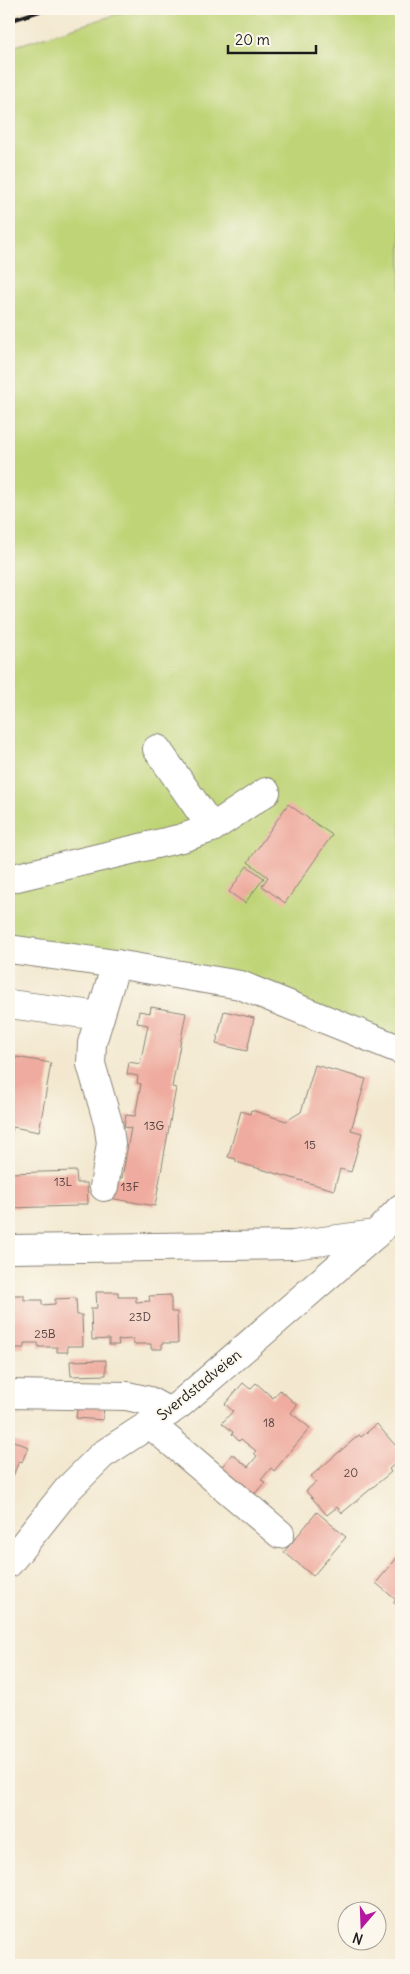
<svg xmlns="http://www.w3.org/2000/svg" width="410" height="1974" viewBox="0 0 410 1974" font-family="Delius,sans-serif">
  <rect width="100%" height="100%" fill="#fbf7ec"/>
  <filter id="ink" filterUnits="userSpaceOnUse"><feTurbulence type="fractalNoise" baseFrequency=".02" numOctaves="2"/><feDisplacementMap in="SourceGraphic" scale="10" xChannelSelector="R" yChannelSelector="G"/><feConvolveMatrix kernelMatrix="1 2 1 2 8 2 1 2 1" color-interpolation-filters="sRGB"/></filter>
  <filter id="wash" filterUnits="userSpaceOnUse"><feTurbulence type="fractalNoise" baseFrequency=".0096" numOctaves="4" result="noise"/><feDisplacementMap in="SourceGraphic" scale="20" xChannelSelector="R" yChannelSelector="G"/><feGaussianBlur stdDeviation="1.12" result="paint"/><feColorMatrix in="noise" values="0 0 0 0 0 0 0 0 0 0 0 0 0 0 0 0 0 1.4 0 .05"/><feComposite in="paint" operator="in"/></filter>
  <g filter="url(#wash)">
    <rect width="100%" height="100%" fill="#f3e8cf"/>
    <polygon fill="#bfd477" stroke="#6e784a" points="134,9 401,9 401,1050 240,985 9,949 9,48"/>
    <g id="blocks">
      <g fill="#efab9f">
        <polygon points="288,804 332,835 285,903 262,886 268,877 248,862"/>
        <polygon points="247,866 264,878 245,903 229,892"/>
        <polygon points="151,1007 186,1013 172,1087 176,1088 155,1206 109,1198 113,1176 122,1178 131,1128 124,1127 126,1115 135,1116 141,1084 137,1083 138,1076 127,1074 129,1062 140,1064 148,1025 137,1023 139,1011 150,1013"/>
        <polygon points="224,1011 254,1018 247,1051 216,1044"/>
        <polygon points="16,1057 51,1063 39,1132 13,1127 11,1136 9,1135 9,1098 13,1075 9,1074 9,1062 15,1063"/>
        <polygon points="315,1065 366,1079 351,1130 362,1133 351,1172 340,1169 334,1190 236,1162 236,1159 228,1157 241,1111 250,1114 251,1110 286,1121 301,1112"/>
        <polygon points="76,1171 77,1183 87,1183 88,1204 77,1204 77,1206 9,1208 9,1173"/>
        <polygon points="96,1292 118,1292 118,1297 136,1297 136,1302 150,1301 149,1296 171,1295 171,1312 177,1312 178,1343 162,1343 162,1349 151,1349 151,1344 133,1344 133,1339 118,1340 119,1345 109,1345 109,1339 92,1340 91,1308 97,1308"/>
        <polygon points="9,1295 24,1295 24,1300 42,1300 42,1305 55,1304 55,1299 76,1298 77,1315 82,1315 83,1346 67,1346 68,1352 57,1352 57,1347 39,1347 38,1343 24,1343 24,1348 15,1348 14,1343 9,1343"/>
        <polygon points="106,1360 106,1375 71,1376 70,1361"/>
        <polygon points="243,1383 250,1389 256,1383 273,1398 280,1390 297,1405 291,1413 310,1428 274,1471 271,1468 261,1480 265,1482 252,1497 220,1469 232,1454 248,1467 257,1456 254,1453 256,1451 241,1439 239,1441 232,1434 233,1432 222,1423 233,1411 225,1404"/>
        <polygon points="78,1401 104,1403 103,1420 76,1418"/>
        <polygon points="377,1424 401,1452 401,1459 389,1469 391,1472 342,1513 337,1507 327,1515 306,1491 316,1482 311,1476 359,1435 361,1437"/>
        <polygon points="9,1439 28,1447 22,1462 19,1461 9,1486"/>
        <polygon points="317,1512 346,1537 313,1576 284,1552"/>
        <polygon points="401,1553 401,1609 393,1602 396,1600 376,1583"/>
      </g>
    </g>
  </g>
  <g filter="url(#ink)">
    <use href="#blocks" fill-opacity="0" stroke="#888276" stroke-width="1"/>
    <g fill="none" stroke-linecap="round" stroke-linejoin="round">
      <defs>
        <g id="minor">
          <polyline points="157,749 212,828"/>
          <polyline points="9,879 182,838 212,828 266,792"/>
          <polyline points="9,949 116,964 240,985 401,1050"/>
          <polyline points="9,1004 100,1016"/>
          <polyline points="104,1187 111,1143 108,1123 91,1064 92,1043 116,964"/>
          <polyline points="9,1249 293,1245 376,1234"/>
          <polyline points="9,1394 127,1396 149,1401 169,1412"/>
          <polyline points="150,1424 280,1534"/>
          <polyline points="9,1563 68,1489 102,1455 179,1405 376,1234 401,1208"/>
        </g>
      </defs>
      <use href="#minor" stroke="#888276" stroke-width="30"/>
      <use href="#minor" stroke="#fff" stroke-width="28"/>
      <polyline stroke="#1c1c1c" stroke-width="4" points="9,21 46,9"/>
    </g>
  </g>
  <g text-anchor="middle" stroke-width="4" stroke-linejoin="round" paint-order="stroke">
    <g font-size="12" fill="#51403d">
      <text x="154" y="1130">13G</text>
      <text x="310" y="1149">15</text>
      <text x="63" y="1186">13L</text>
      <text x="130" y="1191">13F</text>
      <text x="140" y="1321">23D</text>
      <text x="45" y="1338">25B</text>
      <text x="269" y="1427">18</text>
      <text x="351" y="1477">20</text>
    </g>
    <g font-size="15" fill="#1c1c1c" stroke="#fbf7ec">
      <text transform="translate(199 1385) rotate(-39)" y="5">Sverdstadveien</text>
    </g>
  </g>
  <rect width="410" height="1974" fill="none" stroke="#fbf7ec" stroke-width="30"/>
  <g transform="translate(362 1926) rotate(199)"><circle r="24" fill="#fbf7ec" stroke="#a29f99"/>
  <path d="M0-4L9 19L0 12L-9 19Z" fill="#b5179e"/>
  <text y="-8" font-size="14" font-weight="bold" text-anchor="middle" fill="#1c1c1c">N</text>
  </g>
  <path d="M228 45v8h88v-8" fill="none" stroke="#1c1c1c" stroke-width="2.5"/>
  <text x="235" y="45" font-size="15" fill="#1c1c1c" stroke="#fbf7ec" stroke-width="4" paint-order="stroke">20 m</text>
</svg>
